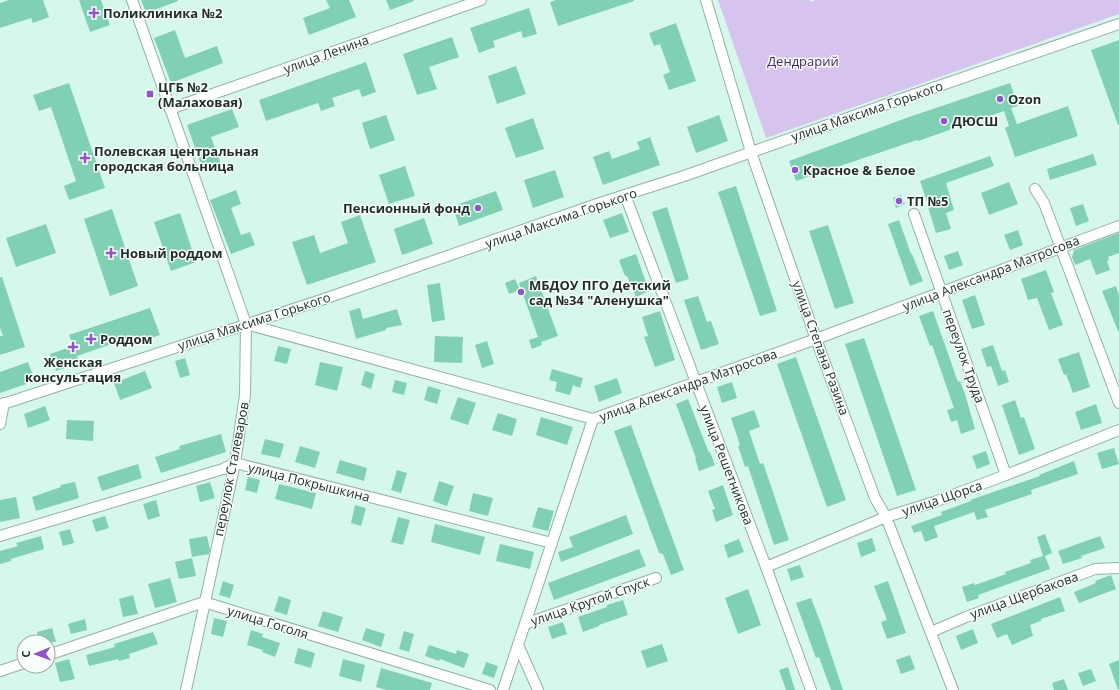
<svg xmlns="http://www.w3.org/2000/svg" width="1119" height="690" viewBox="0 0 1119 690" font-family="'Open Sans',sans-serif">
  <rect width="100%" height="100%" fill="#d6f8ea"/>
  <polygon fill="#d6c4ee" points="718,0 810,0 811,2 816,0 1119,0 1119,14 766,138"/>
  <g fill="#80d1b4">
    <polygon points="9,0 43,0 49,17 33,23 31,18 0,28 0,3"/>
    <polygon points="79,0 101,0 110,25 90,32"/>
    <polygon points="141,0 178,0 178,1 146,13"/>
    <polygon points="326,0 349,0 356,17 309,35 303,18 330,8"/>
    <polygon points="386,0 414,0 414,1 390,10"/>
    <polygon points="556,0 634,0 634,1 558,26 550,2"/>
    <polygon points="529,8 537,34 523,38 521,31 493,41 495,47 479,53 470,28"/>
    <polygon points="676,23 696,81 669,90 663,75 670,72 660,44 654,46 649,33"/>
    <polygon points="175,30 185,58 217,46 223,63 171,83 154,38"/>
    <polygon points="452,37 459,57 429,67 437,89 417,95 403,54"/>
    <polygon points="1119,40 1119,125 1118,125 1091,50"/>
    <polygon points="366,62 376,92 362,97 359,89 332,98 335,106 321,111 318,103 266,121 259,100"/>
    <polygon points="516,66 526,94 497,104 488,76"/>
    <polygon points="69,83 105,188 69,200 64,186 76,181 51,107 39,111 33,95"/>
    <polygon points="1010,83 1018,106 1011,108 1017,124 1068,106 1078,136 1015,157 1005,128 1009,126 1004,111 918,141 917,140 796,181 789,161 909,117"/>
    <polygon points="232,109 239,127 211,137 221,164 203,170 187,125"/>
    <polygon points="386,115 395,140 370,149 362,123"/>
    <polygon points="719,115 728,141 696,153 687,127"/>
    <polygon points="533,118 544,149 516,158 505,128"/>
    <polygon points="650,137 660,165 603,185 593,157 609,151 612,159 640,149 637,142"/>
    <polygon points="1093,154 1097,165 1050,180 1047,169"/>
    <polygon points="990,156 994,166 946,183 954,210 946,213 951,229 936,233 927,204 928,204 920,181"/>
    <polygon points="405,166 415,196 389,204 379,175"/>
    <polygon points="555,170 564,197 533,208 524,180"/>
    <polygon points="1009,182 1018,204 989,215 981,193"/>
    <polygon points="736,186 777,311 760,316 718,192"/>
    <polygon points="236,190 241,204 231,208 241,235 250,232 255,245 231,254 210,200"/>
    <polygon points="496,191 503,210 459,226 453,206"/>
    <polygon points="901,195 905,204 896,208 893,198"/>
    <polygon points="1083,204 1089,221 1076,226 1070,208"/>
    <polygon points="667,207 689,279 676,283 652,212"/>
    <polygon points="112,209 138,286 110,296 84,219"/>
    <polygon points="180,213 196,262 171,271 154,222"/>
    <polygon points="622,213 629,232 610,238 603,220"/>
    <polygon points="360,215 376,262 307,285 292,242 314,235 320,253 348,243 341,222"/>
    <polygon points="424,218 433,244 402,255 394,229"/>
    <polygon points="899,220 911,254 912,254 923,281 910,286 888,224"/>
    <polygon points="46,224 56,253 16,267 6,238"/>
    <polygon points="828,225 854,303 835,309 809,231"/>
    <polygon points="1018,230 1023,245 1010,250 1004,235"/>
    <polygon points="1119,233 1119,253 1108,257 1109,260 1107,261 1110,270 1096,275 1090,259 1075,265 1072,257 1074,250"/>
    <polygon points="958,251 963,265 949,270 944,256"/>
    <polygon points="636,254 649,291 636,297 627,276 625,276 619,260"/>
    <polygon points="1046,270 1054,292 1051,293 1063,325 1049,330 1037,298 1028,300 1021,279"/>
    <polygon points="536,276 558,336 541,342 542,345 532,349 529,340 538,337 519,283"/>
    <polygon points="0,277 2,277 25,347 0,355 0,336 3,336 0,328"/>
    <polygon points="515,279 520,290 509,294 505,283"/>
    <polygon points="440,283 445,320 432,322 427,285"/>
    <polygon points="1116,286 1119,296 1119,331 1118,331 1102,291"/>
    <polygon points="975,295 985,325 972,329 962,300"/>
    <polygon points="698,296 707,322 711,321 719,344 701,350 684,300"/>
    <polygon points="150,308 160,335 137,343 135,336 77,356 80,363 56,371 50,354 73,346 69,335"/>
    <polygon points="360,308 363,319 397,309 402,325 386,328 386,330 356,339 349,311"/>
    <polygon points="660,311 675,360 655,367 644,337 648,336 642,317"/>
    <polygon points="933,311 958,382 960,381 965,394 975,429 961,434 957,420 951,422 947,410 954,408 932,345 930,346 919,316"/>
    <polygon points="435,336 463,337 462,363 434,362"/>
    <polygon points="864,338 916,490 897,496 845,344"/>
    <polygon points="487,341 494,364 482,368 475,345"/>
    <polygon points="993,345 1002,371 1005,370 1009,382 998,386 991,366 987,367 981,349"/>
    <polygon points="278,346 291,349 287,364 274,361"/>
    <polygon points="1079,352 1090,387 1073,393 1066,374 1064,375 1058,359"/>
    <polygon points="796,357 846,500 827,507 777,364"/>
    <polygon points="185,358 190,375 180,378 175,361"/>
    <polygon points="28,362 35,381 0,393 0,372"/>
    <polygon points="320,362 343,367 337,391 315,385"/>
    <polygon points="552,369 583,378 580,388 573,385 570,395 555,391 557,382 549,380"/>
    <polygon points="145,371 152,388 120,400 114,383"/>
    <polygon points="365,371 375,374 371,389 361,385"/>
    <polygon points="617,378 622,393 599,402 594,386"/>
    <polygon points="395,380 407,383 404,395 392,392"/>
    <polygon points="732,382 737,398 722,403 717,387"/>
    <polygon points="428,386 441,390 437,404 424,400"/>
    <polygon points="458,397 476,403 468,425 450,419"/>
    <polygon points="688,399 709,453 710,452 715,465 699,471 695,458 696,458 676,404"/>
    <polygon points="1015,400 1021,418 1024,417 1035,449 1019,455 1002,405"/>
    <polygon points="1096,404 1102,423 1081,430 1075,412"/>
    <polygon points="45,406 50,420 28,428 24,414"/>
    <polygon points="754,410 760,427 749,431 760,464 763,463 771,486 789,540 774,545 748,466 745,467 738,446 740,445 731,418"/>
    <polygon points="498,413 517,419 512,436 492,430"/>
    <polygon points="541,417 573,427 567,445 536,435"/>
    <polygon points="67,420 94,421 93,441 66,439"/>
    <polygon points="631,425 684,570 671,575 663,554 659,553 614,431"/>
    <polygon points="221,434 226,452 161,473 155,457 180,449 179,446"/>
    <polygon points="265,439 284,444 280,458 261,454"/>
    <polygon points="300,446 320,452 315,468 295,462"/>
    <polygon points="1114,448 1119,464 1102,469 1097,453"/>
    <polygon points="986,451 990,464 977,469 972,456"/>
    <polygon points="340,460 367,468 364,481 336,473"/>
    <polygon points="1074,461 1078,474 1031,490 1032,494 985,510 988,517 977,520 974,512 934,526 938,537 925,542 921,531 914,533 911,526 942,515 941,512 971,501 970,500 1040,476 1039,475"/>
    <polygon points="138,464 142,478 102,491 97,477"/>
    <polygon points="397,470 407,473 401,493 391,490"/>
    <polygon points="248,477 260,480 257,493 245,490"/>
    <polygon points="439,481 454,486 447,506 433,501"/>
    <polygon points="75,482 79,498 36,511 32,497 61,487 60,485"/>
    <polygon points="210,482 215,498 200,502 196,486"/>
    <polygon points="279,484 316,493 312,509 275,499"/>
    <polygon points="723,485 733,515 716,522 712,510 715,509 708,491"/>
    <polygon points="473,493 493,498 488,516 469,511"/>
    <polygon points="16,497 20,518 0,522 0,500"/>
    <polygon points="156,500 160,516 148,520 143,504"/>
    <polygon points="355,505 366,508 361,526 351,523"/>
    <polygon points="538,507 554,511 548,531 532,527"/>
    <polygon points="626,515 633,534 561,562 558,552 573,547 569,537"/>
    <polygon points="105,516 109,528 96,532 92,520"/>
    <polygon points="398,517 410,520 403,545 391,542"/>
    <polygon points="435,524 485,537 480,555 431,542"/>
    <polygon points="70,529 74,543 63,546 59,532"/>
    <polygon points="1045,534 1052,553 1045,556 1050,569 978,595 979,598 967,602 962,587 974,583 975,585 1006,574 1005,572 1031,563 1030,560 1043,556 1037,537"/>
    <polygon points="41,536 44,549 11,559 11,561 0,564 0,551 18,546 16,543"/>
    <polygon points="207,536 210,550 209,554 192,557 189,539"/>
    <polygon points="1100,536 1105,548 1081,556 1082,558 1063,564 1058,551"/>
    <polygon points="872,538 876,551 861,557 857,543"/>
    <polygon points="739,539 744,552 728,558 724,545"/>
    <polygon points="500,544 534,552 530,569 496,561"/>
    <polygon points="639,549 646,566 554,600 548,583"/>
    <polygon points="192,558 196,576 179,579 175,562"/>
    <polygon points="800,565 804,577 791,581 787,569"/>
    <polygon points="1111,575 1116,589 1079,603 1074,592 1096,583 1095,581"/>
    <polygon points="170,578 177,602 155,608 148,584"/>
    <polygon points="223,581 234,585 230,598 219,595"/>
    <polygon points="888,581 906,633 887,639 881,622 887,620 874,586"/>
    <polygon points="748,589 761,625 738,634 725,598"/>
    <polygon points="133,595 138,614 123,617 119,599"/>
    <polygon points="279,596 291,600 287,615 274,611"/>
    <polygon points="1060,597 1065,611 1041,619 1041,621 1030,625 1033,636 1012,645 1007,634 997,638 991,624"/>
    <polygon points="811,598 821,624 843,690 831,690 819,657 816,658 796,603"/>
    <polygon points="623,600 628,615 599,625 599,626 583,632 578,617 607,607 607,605"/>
    <polygon points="323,611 343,617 338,632 318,626"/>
    <polygon points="214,618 227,621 223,637 211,634"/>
    <polygon points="85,619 87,630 71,634 68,624"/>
    <polygon points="563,622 567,634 552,639 548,627"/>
    <polygon points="52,628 56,642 39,642 37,632"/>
    <polygon points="366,628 385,634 381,647 362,640"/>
    <polygon points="973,629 978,643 961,650 956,636"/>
    <polygon points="251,630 263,634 262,637 280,643 275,657 262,652 263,650 247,645"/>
    <polygon points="404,631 414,634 409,652 399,649"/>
    <polygon points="153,632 158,644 129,654 130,658 119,661 118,659 89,666 86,655 115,647 114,644"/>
    <polygon points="662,644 668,661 647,668 641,651"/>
    <polygon points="429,645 456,654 457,650 469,654 464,668 440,659 439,661 425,656"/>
    <polygon points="298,648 315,653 311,668 294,663"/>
    <polygon points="910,655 915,669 901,674 896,660"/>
    <polygon points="69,659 75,679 60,682 55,663"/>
    <polygon points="343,659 365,665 361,682 339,676"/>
    <polygon points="1119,660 1119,689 1118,690 1109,664"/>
    <polygon points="486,662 498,666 494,678 482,674"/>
    <polygon points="788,667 795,690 786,690 779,670"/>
    <polygon points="381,668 432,683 430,690 387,690 376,687"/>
    <polygon points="1091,669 1096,681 1083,686 1078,673"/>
    <polygon points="1064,679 1068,690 1054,690 1052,683"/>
  </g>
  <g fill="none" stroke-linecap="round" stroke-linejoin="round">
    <defs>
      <g id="street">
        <polyline points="132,0 246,324 245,395 235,463 186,690"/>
        <polyline points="706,0 751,152 816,339 875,498 886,517 953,690"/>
        <polyline points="170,109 481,0"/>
        <polyline points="1035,189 1044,203 1119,403"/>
        <polyline points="625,195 766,567 811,690"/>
        <polyline points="914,214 1006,475"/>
        <polyline points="246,324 593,419 816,339 1119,226"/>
        <polyline points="0,405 321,300 600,203 684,176 904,98 1119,24"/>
        <polyline points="0,424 4,403"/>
        <polyline points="0,536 223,469 235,463 552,543"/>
        <polyline points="766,567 886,517 934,502 1006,475 1119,430"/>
        <polyline points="525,624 656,578"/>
        <polyline points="931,632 966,617 1095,569 1119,568"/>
        <polyline points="518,645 538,690"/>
        <polyline points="48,655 204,602 490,690"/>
        <polyline points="0,671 24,663"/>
        <polyline points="503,690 593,419"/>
      </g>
    </defs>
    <use href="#street" stroke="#91b1a4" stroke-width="12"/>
    <use href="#street" stroke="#fff" stroke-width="10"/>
  </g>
  <g fill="#9054cb" stroke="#f7fefb" stroke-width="1.5">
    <path d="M92 7h4v4h4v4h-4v4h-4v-4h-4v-4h4z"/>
    <rect x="146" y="90" width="8" height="8" rx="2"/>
    <circle cx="1000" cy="99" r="4"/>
    <circle cx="944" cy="121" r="4"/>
    <path d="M83 152h4v4h4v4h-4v4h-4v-4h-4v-4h4z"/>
    <circle cx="795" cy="170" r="4"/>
    <circle cx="899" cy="201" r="4"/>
    <circle cx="478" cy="208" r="4"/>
    <path d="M109 247h4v4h4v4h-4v4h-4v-4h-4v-4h4z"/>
    <circle cx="521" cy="292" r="4"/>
    <path d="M89 333h4v4h4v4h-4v4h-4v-4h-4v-4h4z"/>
    <path d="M71 341h4v4h4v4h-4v4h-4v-4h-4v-4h4z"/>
  </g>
  <g text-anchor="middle" stroke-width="3" stroke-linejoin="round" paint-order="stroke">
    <g font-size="13" font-weight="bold" fill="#1f2c27" stroke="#f7fefb" text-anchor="start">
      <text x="103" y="18">Поликлиника №2</text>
      <text x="158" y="92">ЦГБ №2<tspan x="158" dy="15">(Малаховая)</tspan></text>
      <text x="1008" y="104">Ozon</text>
      <text x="952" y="126">ДЮСШ</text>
      <text x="94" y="156">Полевская центральная<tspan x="94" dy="15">городская больница</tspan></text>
      <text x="803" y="175">Красное &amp; Белое</text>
      <text x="907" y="206">ТП №5</text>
      <text x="470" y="213" text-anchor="end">Пенсионный фонд</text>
      <text x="120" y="258">Новый роддом</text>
      <text x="529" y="290">МБДОУ ПГО Детский<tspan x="529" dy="15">сад №34 "Аленушка"</tspan></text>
      <text x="100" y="344">Роддом</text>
      <text x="73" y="367" text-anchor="middle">Женская<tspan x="73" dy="15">консультация</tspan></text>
    </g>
    <g font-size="13" fill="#1f2c27" stroke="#f7fefb">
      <text transform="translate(326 54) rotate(-20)" y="5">улица Ленина</text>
      <text transform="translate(867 111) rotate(-19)" y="5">улица Максима Горького</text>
      <text transform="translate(561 218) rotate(-19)" y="5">улица Максима Горького</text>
      <text transform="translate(991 273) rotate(-21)" y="5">улица Александра Матросова</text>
      <text transform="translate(254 321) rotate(-18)" y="5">улица Максима Горького</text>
      <text transform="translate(821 348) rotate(70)" y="5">улица Степана Разина</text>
      <text transform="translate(964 356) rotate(70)" y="5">переулок Труда</text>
      <text transform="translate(688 385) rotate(-20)" y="5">улица Александра Матросова</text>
      <text transform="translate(727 465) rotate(69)" y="5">улица Решетникова</text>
      <text transform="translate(231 469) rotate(-79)" y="5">переулок Сталеваров</text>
      <text transform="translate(309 482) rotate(14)" y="5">улица Покрышкина</text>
      <text transform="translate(942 498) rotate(-19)" y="5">улица Щорса</text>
      <text transform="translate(1024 595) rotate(-20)" y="5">улица Щербакова</text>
      <text transform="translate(590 601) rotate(-19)" y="5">улица Крутой Спуск</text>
      <text transform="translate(268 622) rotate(17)" y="5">улица Гоголя</text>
    </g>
    <g font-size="13" fill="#49246b" stroke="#f7fefb">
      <text x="803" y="66">Дендрарий</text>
    </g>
  </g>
  <g transform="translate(36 654) rotate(269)"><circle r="19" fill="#f7fefb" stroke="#a1aaa6"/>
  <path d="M0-3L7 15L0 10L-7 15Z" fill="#9054cb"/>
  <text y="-6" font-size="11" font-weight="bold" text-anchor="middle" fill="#1f2c27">С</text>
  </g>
</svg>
